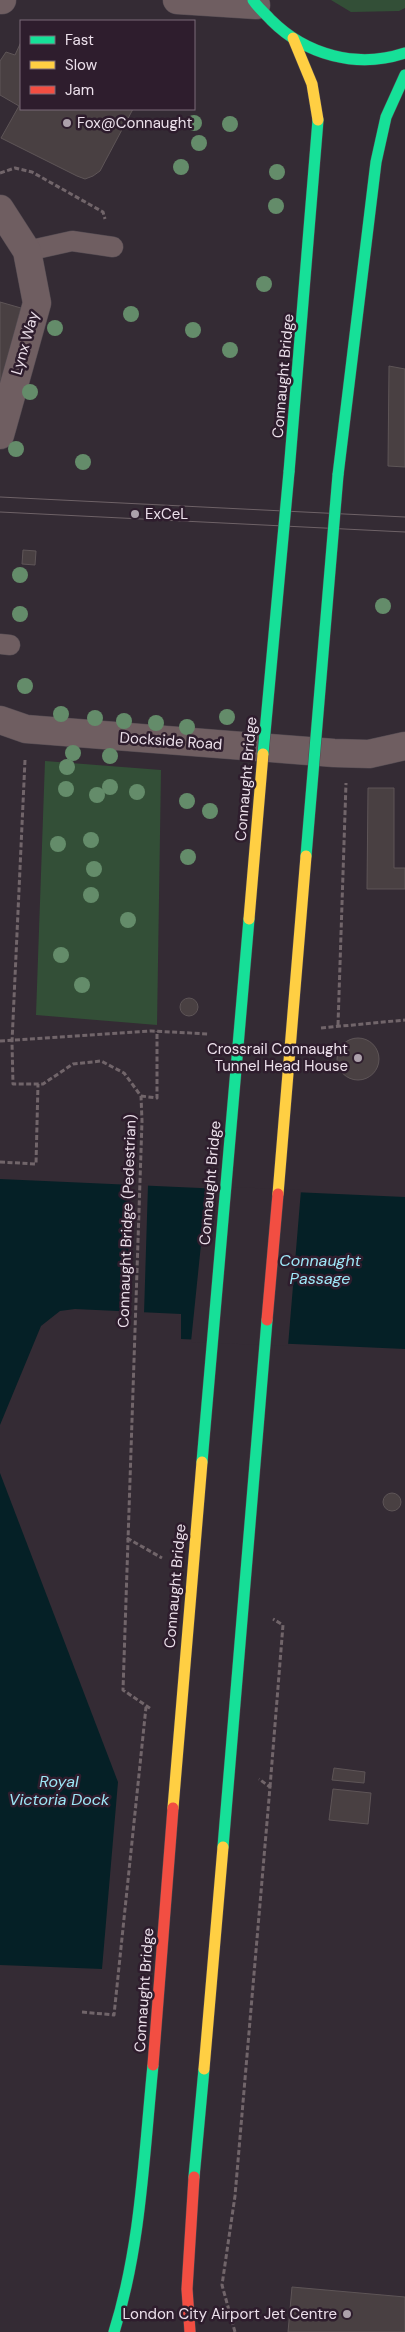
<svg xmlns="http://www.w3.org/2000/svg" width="405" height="2332" viewBox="0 0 405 2332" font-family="'DM Sans',sans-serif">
  <rect width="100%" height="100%" fill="#342b34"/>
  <g fill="#334f37">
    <polygon points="331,0 405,0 405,8 399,11 351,12"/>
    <polygon points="45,761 161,770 157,1025 36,1015"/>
  </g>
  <g fill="#052026">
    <polygon points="0,1179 405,1197 405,1349 181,1339 181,1314 75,1309 60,1311 41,1326 0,1425"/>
    <polygon points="0,1473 118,1782 102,1969 0,1965"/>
  </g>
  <g fill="#342b34">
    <polygon points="130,1183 148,1184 144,1314 127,1314"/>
    <polygon points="207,1186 301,1190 288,1346 191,1342"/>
  </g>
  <g fill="#494042" stroke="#5e5557">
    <polygon points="21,42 21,109 133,109 100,171 93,176 85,179 77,176 1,138 19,106 0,95 0,61 6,52 15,55"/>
    <polygon points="0,302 21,308 0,389"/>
    <polygon points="389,366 405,369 405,467 388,466"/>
    <polygon points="23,550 36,551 35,565 22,564"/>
    <polygon points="368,788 394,788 394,868 405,868 405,889 367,889"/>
    <circle cx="189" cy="1007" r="9"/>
    <circle cx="358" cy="1059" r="21"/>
    <circle cx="392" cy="1502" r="9"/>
    <polygon points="334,1768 365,1772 364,1783 332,1780"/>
    <polygon points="333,1789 371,1793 368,1824 329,1820"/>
    <polygon points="292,2287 405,2297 405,2332 288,2332"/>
  </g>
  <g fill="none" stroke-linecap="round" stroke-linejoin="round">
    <defs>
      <g id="lane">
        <polyline points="27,251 72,241 113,247"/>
        <polyline points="0,644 10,645"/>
      </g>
      <g id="street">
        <polyline points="0,0 2,0"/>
        <polyline points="177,0 256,5"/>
        <polyline points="0,209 27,251 37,303 0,435"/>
        <polyline points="0,720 26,729 334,753 369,754 405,746"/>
      </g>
      <g id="fast">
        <path d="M253 0C258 8 265 13 271 20 306 55 357 69 405 53"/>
        <polyline points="289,472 318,120"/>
        <polyline points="338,475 376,162 386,117 405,75"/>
        <polyline points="194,2177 204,2069"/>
        <path d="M114 2332C141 2246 144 2154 153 2065"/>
      </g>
      <polyline id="slow" points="293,38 312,84 318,120"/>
      <polyline id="jam" points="190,2332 187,2289 194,2177"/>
    </defs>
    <use href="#lane" stroke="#514950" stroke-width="21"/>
    <use href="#street" stroke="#514950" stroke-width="29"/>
    <use href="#fast" stroke="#514950" stroke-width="12"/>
    <use href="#slow" stroke="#514950" stroke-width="12"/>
    <use href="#jam" stroke="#514950" stroke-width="12"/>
    <g stroke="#71656a" stroke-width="3" stroke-dasharray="5 2.5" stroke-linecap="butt">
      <polyline points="0,173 15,168 32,172 103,212 105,219"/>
      <polyline points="25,760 12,1042 13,1084 43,1084 73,1064 101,1061 124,1073 141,1096 142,1121 123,1690 151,1709"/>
      <polyline points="338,1025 346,783"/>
      <polyline points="321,1028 405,1020"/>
      <polyline points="0,1041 151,1031 209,1034"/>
      <polyline points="141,1096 157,1098 157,1031"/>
      <polyline points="0,1162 36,1164 38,1084"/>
      <polyline points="127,1538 162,1558"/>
      <polyline points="270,1787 283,1625 273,1619"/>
      <polyline points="82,2012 114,2015 146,1707"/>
      <polyline points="235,2332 222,2285 235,2196 270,1787 259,1779"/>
    </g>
    <use href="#lane" stroke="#6f5e61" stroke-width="20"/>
    <use href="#street" stroke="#6f5e61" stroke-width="28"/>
    <use href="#fast" stroke="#16e098" stroke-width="11"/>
    <use href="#slow" stroke="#ffcf43" stroke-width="11"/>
    <use href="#jam" stroke="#f24e42" stroke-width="11"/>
    <g stroke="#6e6267" stroke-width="1">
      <polyline points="0,497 405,517"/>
      <polyline points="0,512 405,532"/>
    </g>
    <defs>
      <g id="fast-bridge">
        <polyline points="263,754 289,472"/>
        <polyline points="306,856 338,475"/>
        <polyline points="202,1462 249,919"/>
        <polyline points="223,1847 267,1320"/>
      </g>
      <g id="slow-bridge">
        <polyline points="249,919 263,754"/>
        <polyline points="278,1194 306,856"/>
        <polyline points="173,1808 202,1462"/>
        <polyline points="204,2069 223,1847"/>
      </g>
      <g id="jam-bridge">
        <polyline points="267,1320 278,1194"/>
        <polyline points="153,2065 173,1808"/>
      </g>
    </defs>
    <use href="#fast-bridge" stroke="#514950" stroke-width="12" stroke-linecap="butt"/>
    <use href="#slow-bridge" stroke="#514950" stroke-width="12" stroke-linecap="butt"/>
    <use href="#jam-bridge" stroke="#514950" stroke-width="12" stroke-linecap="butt"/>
    <use href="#fast-bridge" stroke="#16e098" stroke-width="11"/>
    <use href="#slow-bridge" stroke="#ffcf43" stroke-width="11"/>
    <use href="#jam-bridge" stroke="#f24e42" stroke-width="11"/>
  </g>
  <g fill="#648c6a">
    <circle cx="194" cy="123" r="8"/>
    <circle cx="230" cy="124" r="8"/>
    <circle cx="199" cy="143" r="8"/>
    <circle cx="181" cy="167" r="8"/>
    <circle cx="277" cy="172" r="8"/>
    <circle cx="276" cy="206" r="8"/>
    <circle cx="264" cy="284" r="8"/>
    <circle cx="131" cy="314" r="8"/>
    <circle cx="55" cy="328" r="8"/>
    <circle cx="193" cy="330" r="8"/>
    <circle cx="230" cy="350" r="8"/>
    <circle cx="30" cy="392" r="8"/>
    <circle cx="16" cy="449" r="8"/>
    <circle cx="83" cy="462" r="8"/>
    <circle cx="20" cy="575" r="8"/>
    <circle cx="383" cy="606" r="8"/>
    <circle cx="20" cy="614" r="8"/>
    <circle cx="25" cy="686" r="8"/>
    <circle cx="61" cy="714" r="8"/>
    <circle cx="227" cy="717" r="8"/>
    <circle cx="95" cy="718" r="8"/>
    <circle cx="124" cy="721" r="8"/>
    <circle cx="156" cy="723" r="8"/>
    <circle cx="187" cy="727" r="8"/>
    <circle cx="73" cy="753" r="8"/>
    <circle cx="110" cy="756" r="8"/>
    <circle cx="67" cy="767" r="8"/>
    <circle cx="110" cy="787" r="8"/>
    <circle cx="66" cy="789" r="8"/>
    <circle cx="137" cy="792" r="8"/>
    <circle cx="97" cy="795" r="8"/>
    <circle cx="187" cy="801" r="8"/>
    <circle cx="210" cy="811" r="8"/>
    <circle cx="91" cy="840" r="8"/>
    <circle cx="58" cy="844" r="8"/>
    <circle cx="188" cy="857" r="8"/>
    <circle cx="94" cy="869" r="8"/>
    <circle cx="91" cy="895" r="8"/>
    <circle cx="128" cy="920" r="8"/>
    <circle cx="61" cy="955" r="8"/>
    <circle cx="82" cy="985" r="8"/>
  </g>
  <g fill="#aca1ab" stroke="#2e1d2d" stroke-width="2">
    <circle cx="67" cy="123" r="5"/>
    <circle cx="135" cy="514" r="5"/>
    <circle cx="358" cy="1058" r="5"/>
    <circle cx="347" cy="2314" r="5"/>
  </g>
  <g text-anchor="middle" stroke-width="5" stroke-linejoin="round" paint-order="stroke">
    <g font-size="15" fill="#ece0eb" stroke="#2e1d2d" text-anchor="start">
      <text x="77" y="128">Fox@Connaught</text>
      <text x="145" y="519">ExCeL</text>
      <text x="348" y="1054" text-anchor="end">Crossrail Connaught<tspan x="348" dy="17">Tunnel Head House</tspan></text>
      <text x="337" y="2319" text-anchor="end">London City Airport Jet Centre</text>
    </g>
    <g font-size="15" fill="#ece0eb" stroke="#2e1d2d">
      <text transform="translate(25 343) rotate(-74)" y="5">Lynx Way</text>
      <text transform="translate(283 376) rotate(-85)" y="5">Connaught Bridge</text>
      <text transform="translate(171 741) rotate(4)" y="5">Dockside Road</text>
      <text transform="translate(246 779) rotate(-85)" y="5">Connaught Bridge</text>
      <text transform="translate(210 1183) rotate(-85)" y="5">Connaught Bridge</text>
      <text transform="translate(127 1221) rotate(-88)" y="5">Connaught Bridge (Pedestrian)</text>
      <text transform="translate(175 1586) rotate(-85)" y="5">Connaught Bridge</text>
      <text transform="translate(144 1990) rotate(-86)" y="5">Connaught Bridge</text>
    </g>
    <g font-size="16" font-style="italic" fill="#9ee7f7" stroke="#2e1d2d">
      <text x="320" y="1266">Connaught<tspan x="320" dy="18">Passage</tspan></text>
      <text x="59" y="1787">Royal<tspan x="59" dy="18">Victoria Dock</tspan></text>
    </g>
  </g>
  <rect x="20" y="20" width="175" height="90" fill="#2e1d2d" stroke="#7a6b79"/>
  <rect x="30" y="36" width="25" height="8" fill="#16e098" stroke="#7a6b79"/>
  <text x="65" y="45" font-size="15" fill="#ece0eb">Fast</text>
  <rect x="30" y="61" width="25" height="8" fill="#ffcf43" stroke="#7a6b79"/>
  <text x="65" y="70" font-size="15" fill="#ece0eb">Slow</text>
  <rect x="30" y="86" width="25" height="8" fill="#f24e42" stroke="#7a6b79"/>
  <text x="65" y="95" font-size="15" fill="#ece0eb">Jam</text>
</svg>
